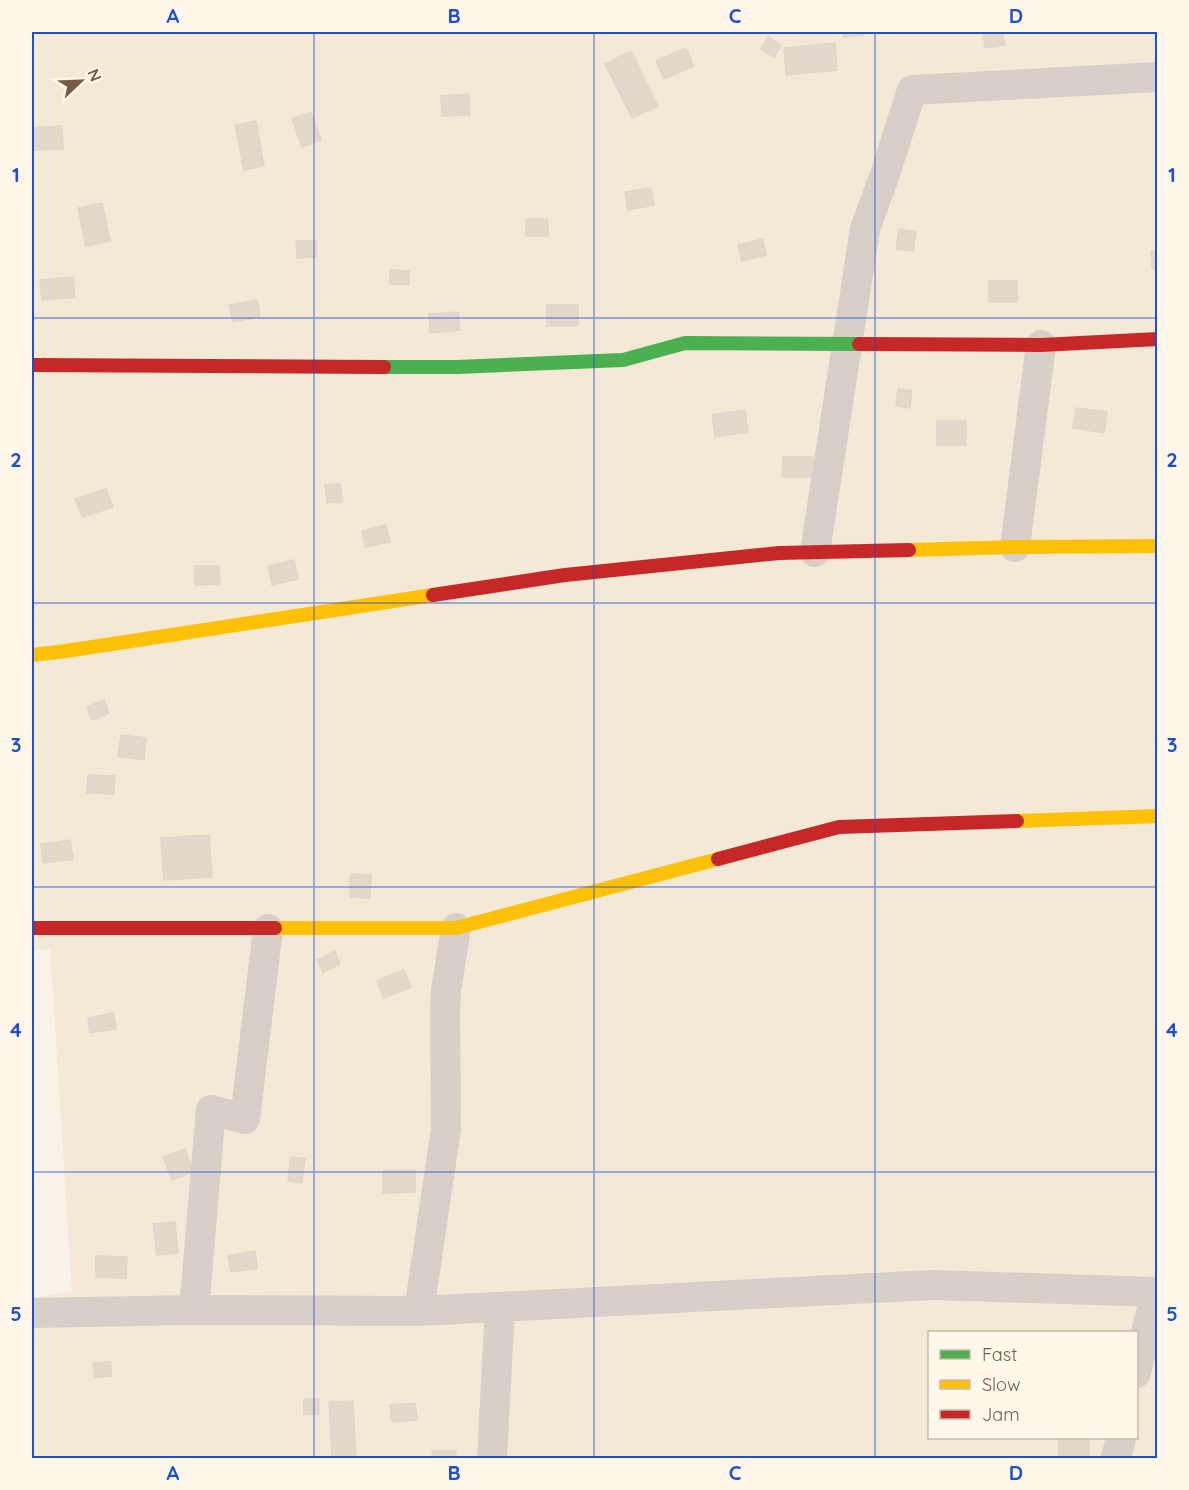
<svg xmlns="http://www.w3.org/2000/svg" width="1189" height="1490" viewBox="0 0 1189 1490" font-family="Quicksand,sans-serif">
  <rect width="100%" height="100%" fill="#f8f2e7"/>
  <path fill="#f4e9d7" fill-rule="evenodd" d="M32 32H1157V1458H32V1298L72 1292 50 949 32 950ZM930 1332H1136V1438H930Z"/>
  <g fill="#e3d8cc" stroke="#e1d6c9" stroke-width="1.5">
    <polygon points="843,32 863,32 863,35 844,37"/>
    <polygon points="983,32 1002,32 1005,45 985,48"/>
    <polygon points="768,37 781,45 774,57 761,49"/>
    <polygon points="835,43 837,70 786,75 784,48"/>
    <polygon points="686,48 694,66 664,79 656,61"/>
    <polygon points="631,51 658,106 632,118 605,64"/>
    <polygon points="469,94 470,115 442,116 441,96"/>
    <polygon points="311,112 321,140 302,147 292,119"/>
    <polygon points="256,121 264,166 244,170 235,125"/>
    <polygon points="62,126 63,149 33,150 32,128"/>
    <polygon points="651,188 654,205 628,210 625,192"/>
    <polygon points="102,203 110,241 86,246 78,208"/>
    <rect x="526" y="219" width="22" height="17"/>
    <polygon points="899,229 916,232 913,251 896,249"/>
    <polygon points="763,239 766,255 742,261 738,245"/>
    <polygon points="296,241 316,241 316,257 297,258"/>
    <polygon points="1151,251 1158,251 1158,269 1152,269"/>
    <polygon points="390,270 409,271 409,285 390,284"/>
    <polygon points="73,277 75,297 42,300 40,280"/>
    <rect x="989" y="281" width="28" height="21"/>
    <polygon points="257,300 260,317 233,322 229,305"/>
    <rect x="547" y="305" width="31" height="21"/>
    <polygon points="458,312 460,330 430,333 429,314"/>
    <polygon points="898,389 912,391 910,408 896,406"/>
    <polygon points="1076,408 1107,412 1104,433 1073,428"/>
    <polygon points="745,410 748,432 715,437 712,415"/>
    <rect x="937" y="421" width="29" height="24"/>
    <polygon points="783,457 813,457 813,477 782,477"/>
    <polygon points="340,484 342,502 327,503 325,485"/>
    <polygon points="106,489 113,507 82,517 75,499"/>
    <polygon points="386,525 390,542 365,547 362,531"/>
    <polygon points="294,560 298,579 272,585 268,566"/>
    <polygon points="194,566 219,566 220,584 195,585"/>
    <polygon points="104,700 109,713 92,720 87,707"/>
    <polygon points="121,735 146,738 144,760 118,756"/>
    <polygon points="88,775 115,776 114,794 87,793"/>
    <polygon points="209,835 212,877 164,880 161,838"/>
    <polygon points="70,840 73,859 43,863 41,844"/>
    <polygon points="351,874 371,875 370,898 350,897"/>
    <polygon points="335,951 340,964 323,972 317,960"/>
    <polygon points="404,970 411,987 384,998 377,981"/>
    <polygon points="113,1013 116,1029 90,1033 88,1018"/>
    <polygon points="185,1149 193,1172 172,1180 163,1157"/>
    <polygon points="291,1157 305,1159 302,1183 288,1181"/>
    <polygon points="415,1170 415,1192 383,1193 383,1171"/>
    <polygon points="175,1222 178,1253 157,1255 153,1224"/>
    <polygon points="255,1251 257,1268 231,1272 228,1256"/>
    <polygon points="96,1256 127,1257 126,1278 96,1277"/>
    <polygon points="110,1362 112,1376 95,1378 93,1363"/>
    <polygon points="304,1399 319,1399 319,1414 304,1415"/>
    <polygon points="353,1401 356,1458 332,1458 329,1402"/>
    <polygon points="415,1403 417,1420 392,1422 390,1405"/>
    <rect x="1059" y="1438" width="30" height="20"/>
    <polygon points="432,1451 456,1451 456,1458 433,1458"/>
  </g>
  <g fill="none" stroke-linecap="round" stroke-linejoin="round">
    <g stroke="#d8d0c8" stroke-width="30">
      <polyline points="1015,547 1041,345"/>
      <polyline points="815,552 865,229 884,177 912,90 1158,77"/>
      <polyline points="194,1310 211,1110 245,1119 268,929"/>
      <polyline points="419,1311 446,1129 445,1012 446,990 456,928"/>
      <polyline points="32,1313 194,1310 419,1311 932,1285 1158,1292"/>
      <polyline points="1136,1373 1156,1292"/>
      <polyline points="492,1458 500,1307"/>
      <polyline points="1116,1458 1121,1438"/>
    </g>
    <polyline stroke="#4caf50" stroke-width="14" points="384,367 457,367 623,360 685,343 859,344"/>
    <g stroke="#ffc107" stroke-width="14">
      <polyline points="909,550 1015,547 1158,546"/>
      <polyline points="32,655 66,651 433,595"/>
      <polyline points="1017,821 1158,816"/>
      <polyline points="275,928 456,928 718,859"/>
    </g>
    <g stroke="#c62828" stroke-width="14">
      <polyline points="859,344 1041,345 1158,339"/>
      <polyline points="32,365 384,367"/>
      <polyline points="433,595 565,575 779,553 909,550"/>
      <polyline points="718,859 839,827 1017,821"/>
      <polyline points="32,928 275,928"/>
    </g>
  </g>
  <path fill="none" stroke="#1d4ed8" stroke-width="1.5" stroke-opacity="0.55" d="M314 32V1458M594 32V1458M875 32V1458M32 318H1158M32 603H1158M32 887H1158M32 1172H1158"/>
  <rect width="1189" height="1490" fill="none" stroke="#fff8ea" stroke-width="66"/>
  <rect x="928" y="1331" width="210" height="108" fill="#fff8ea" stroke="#c9b9a8" stroke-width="1.5"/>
  <rect x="940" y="1350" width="30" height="9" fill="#4caf50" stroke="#c9b9a8" stroke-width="1.5"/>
  <text x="982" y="1361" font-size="18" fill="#785b45">Fast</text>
  <rect x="940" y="1380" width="30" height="9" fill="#ffc107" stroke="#c9b9a8" stroke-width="1.5"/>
  <text x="982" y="1391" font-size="18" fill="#785b45">Slow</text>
  <rect x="940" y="1410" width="30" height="9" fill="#c62828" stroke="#c9b9a8" stroke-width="1.5"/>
  <text x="982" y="1421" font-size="18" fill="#785b45">Jam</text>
  <g transform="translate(81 81) rotate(67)" stroke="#fff8ea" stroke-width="4.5" paint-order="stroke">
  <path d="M0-4.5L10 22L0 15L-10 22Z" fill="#785b45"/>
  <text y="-9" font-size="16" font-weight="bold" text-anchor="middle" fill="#785b45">N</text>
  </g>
  <rect x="33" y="33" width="1123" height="1424" fill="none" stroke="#1d4ed8" stroke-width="2"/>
  <g font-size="20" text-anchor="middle" font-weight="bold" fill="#1d4ed8">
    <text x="173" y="23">A</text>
    <text x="454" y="23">B</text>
    <text x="735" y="23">C</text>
    <text x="1016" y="23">D</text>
    <text x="16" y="182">1</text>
    <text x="1172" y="182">1</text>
    <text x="16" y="467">2</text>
    <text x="1172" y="467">2</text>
    <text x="16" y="752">3</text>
    <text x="1172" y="752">3</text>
    <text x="16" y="1037">4</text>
    <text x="1172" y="1037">4</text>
    <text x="16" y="1321">5</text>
    <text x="1172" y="1321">5</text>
    <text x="173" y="1480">A</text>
    <text x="454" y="1480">B</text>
    <text x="735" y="1480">C</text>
    <text x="1016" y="1480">D</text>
  </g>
</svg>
